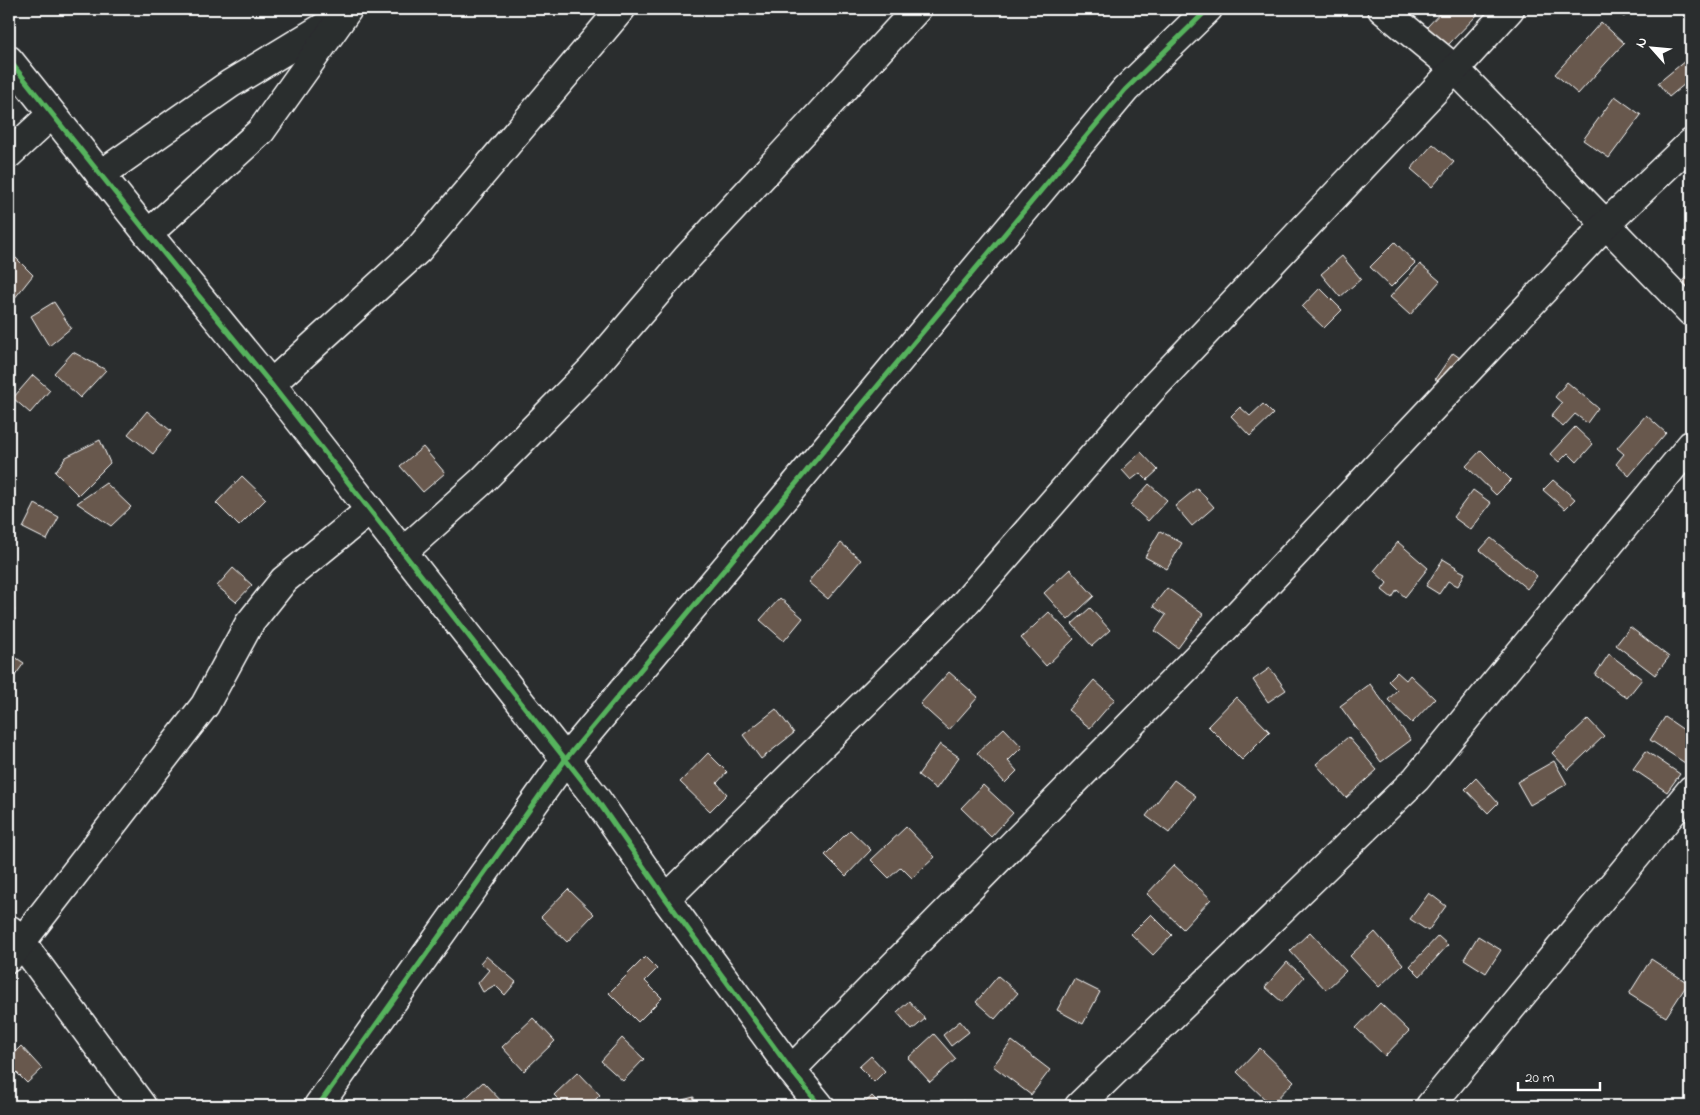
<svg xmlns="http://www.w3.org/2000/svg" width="1700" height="1115" viewBox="0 0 1700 1115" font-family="'Indie Flower',sans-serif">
  <rect width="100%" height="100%" fill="#2a2d2e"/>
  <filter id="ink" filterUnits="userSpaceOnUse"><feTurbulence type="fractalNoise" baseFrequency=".02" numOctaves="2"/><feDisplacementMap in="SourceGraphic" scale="10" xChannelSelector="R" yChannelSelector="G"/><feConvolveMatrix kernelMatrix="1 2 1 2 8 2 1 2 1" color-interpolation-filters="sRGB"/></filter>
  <g filter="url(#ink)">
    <g fill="#67594e" stroke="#fff">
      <polygon points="122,9 145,9 126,13"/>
      <polygon points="1444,9 1483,9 1446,47 1426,28"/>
      <polygon points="1614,9 1631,9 1624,17"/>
      <polygon points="1601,22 1624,43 1578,94 1555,74"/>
      <polygon points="1691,56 1691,79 1669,97 1658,83"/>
      <polygon points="1615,96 1641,115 1609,158 1583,140"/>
      <polygon points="1433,144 1454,162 1432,187 1411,169"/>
      <polygon points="1395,242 1415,263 1391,287 1370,267"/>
      <polygon points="10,252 33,275 14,299 9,292 9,253"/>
      <polygon points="1342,256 1361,279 1340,297 1321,274"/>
      <polygon points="1420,264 1440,281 1410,315 1390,297"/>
      <polygon points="1691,271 1691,296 1679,285"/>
      <polygon points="1320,288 1342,310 1324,328 1302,307"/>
      <polygon points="54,302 71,328 49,346 31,316"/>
      <polygon points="73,352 106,370 80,398 54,373"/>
      <polygon points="1453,353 1464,361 1447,387 1435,379"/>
      <polygon points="33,375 50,390 30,413 13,398"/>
      <polygon points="1567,382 1598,408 1587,423 1575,414 1563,427 1551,416 1562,403 1555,397"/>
      <polygon points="1263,404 1273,414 1250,436 1231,416 1240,407 1250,416"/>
      <polygon points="147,411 171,431 153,454 128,434"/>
      <polygon points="1646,415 1666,433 1629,476 1616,464 1624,454 1617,448"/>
      <polygon points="1575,427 1593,444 1577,462 1568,453 1559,462 1550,454"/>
      <polygon points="100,440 110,463 78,495 55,472 66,457"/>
      <polygon points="423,447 445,473 423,492 400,466"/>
      <polygon points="1481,450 1511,480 1496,495 1466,466"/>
      <polygon points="1141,452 1158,470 1147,480 1140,473 1131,480 1122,470"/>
      <polygon points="242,476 266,499 239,526 216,503"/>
      <polygon points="1553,480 1575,499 1565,509 1543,490"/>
      <polygon points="106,483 131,507 111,526 77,503"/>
      <polygon points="1149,484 1167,500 1148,521 1130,505"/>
      <polygon points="1197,488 1214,507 1192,526 1175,506"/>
      <polygon points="1473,490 1491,503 1471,530 1453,517"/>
      <polygon points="35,504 59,517 47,540 23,528"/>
      <polygon points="1160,531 1182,543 1167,569 1145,557"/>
      <polygon points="1491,538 1537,576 1527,589 1480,550"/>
      <polygon points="1398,542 1428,568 1405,597 1397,590 1392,598 1382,590 1387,583 1374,571"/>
      <polygon points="841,543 861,560 828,599 808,582"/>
      <polygon points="1443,559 1456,567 1455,568 1465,573 1458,586 1448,581 1439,594 1426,586"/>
      <polygon points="233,568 252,585 236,602 217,586"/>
      <polygon points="1070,569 1094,596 1068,620 1044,593"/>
      <polygon points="1167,588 1203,614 1178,648 1155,631 1166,615 1153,606"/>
      <polygon points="780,598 803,618 784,641 760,620"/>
      <polygon points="9,604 15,610 9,617"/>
      <polygon points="1090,608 1110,630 1092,646 1072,624"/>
      <polygon points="1049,612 1074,639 1046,666 1021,638"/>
      <polygon points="1630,627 1669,657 1655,675 1616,645"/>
      <polygon points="9,653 24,663 9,684"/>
      <polygon points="1609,654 1642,679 1627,698 1595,675"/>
      <polygon points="1270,668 1286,690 1268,702 1253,680"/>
      <polygon points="949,672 978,697 949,730 920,704"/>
      <polygon points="1397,672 1406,680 1410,675 1435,699 1412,723 1388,700 1397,690 1388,681"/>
      <polygon points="1094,680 1115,699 1090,728 1068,710"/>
      <polygon points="1370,684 1411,740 1381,762 1340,706"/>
      <polygon points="1236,697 1270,732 1242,760 1208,726"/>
      <polygon points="1691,705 1691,716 1687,713"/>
      <polygon points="776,709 794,733 761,759 743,735"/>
      <polygon points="1665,717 1691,735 1691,754 1685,763 1650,740"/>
      <polygon points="1588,719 1604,736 1568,770 1552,753"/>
      <polygon points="1004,728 1022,747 1008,761 1017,771 1005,783 977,753"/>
      <polygon points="1348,737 1377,770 1346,798 1316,764"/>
      <polygon points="940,744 959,757 936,789 918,775"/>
      <polygon points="1646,751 1680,774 1667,792 1633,769"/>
      <polygon points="708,753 727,772 717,783 727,794 710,811 680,782"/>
      <polygon points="1554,761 1567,784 1530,805 1517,782"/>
      <polygon points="1476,778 1498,803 1488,813 1465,789"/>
      <polygon points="1174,780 1196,796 1169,833 1146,816"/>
      <polygon points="983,785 1013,813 991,837 961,808"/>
      <polygon points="906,827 935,857 912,878 901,867 889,878 871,860"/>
      <polygon points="850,830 871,850 846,876 825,855"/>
      <polygon points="1174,865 1211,899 1183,929 1147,894"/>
      <polygon points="568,889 594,914 567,942 541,917"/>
      <polygon points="1429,893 1446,906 1428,931 1410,919"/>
      <polygon points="1151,914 1172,935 1153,955 1131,934"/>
      <polygon points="1310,932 1346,971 1326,990 1290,951"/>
      <polygon points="1375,932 1403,964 1379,987 1350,956"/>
      <polygon points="1438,936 1448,945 1420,976 1410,966"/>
      <polygon points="1478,936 1501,950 1486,973 1464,959"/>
      <polygon points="486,956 516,982 505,995 495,985 483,992 478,983 489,970 480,963"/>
      <polygon points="645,957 657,969 645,981 662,998 638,1022 609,993"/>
      <polygon points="1651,959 1688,983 1666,1017 1629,994"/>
      <polygon points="1287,962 1304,977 1282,1002 1265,987"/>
      <polygon points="998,976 1018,993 995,1019 976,1002"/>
      <polygon points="1074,979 1100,992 1083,1024 1057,1010"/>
      <polygon points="909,1001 925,1019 912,1030 897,1012"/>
      <polygon points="1380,1003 1409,1031 1385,1056 1356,1028"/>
      <polygon points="533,1018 555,1041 524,1071 502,1047"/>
      <polygon points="960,1021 969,1032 951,1046 943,1035"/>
      <polygon points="934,1034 956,1059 930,1082 908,1058"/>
      <polygon points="622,1038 644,1059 623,1081 601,1061"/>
      <polygon points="1012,1041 1050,1070 1031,1095 993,1066"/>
      <polygon points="21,1046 42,1069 27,1083 9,1065 9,1058"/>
      <polygon points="1260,1048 1294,1081 1271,1105 1237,1072"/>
      <polygon points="871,1056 885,1071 874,1082 859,1067"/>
      <polygon points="578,1072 600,1095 589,1106 565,1106 554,1095"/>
      <polygon points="483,1082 506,1106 457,1106"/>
      <polygon points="872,1096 882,1106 861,1106"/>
      <polygon points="694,1097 693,1106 678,1106 682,1100"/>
      <polygon points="963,1100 969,1106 957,1106"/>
      <polygon points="1180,1100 1187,1106 1175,1106"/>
      <polygon points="636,1101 643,1106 631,1106"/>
    </g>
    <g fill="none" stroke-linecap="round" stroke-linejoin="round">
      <defs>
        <g id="minor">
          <polyline points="1382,9 1455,69 1691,312"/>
          <polyline points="9,60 148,234 271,384 595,797 666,899 791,1070 820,1106"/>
          <polyline points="9,154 51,115"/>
          <polyline points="100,175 230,84 332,22"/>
          <polyline points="148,234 261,131 348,9"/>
          <polyline points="271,384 418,250 621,9"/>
          <polyline points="404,551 482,481 592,369 686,259 917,9"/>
          <polyline points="666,899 958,611 1151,390 1455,69 1510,9"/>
          <polyline points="10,930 21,942 142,1106"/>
          <polyline points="9,958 205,705 249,624 284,580 370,510"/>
          <polyline points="791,1070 1204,650 1606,224 1691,143"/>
          <polyline points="318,1106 565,760 1125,90 1208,9"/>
          <polyline points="1079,1106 1416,779 1691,445"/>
          <polyline points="1430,1106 1691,790"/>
        </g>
      </defs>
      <use href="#minor" stroke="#fff" stroke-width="31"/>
      <use href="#minor" stroke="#2a2d2e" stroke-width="28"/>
      <defs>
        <g id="cycleway">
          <polyline points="9,60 148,234 271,384 595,797 666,899 791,1070 820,1106"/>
          <polyline points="318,1106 565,760 1125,90 1208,9"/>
        </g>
      </defs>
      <use href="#cycleway" stroke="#2a2d2e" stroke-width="8"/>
      <use href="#cycleway" stroke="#56b35d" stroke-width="5"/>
    </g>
  </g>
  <rect width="1700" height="1115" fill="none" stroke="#2a2d2e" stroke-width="30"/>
  <rect x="15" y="15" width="1670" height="1085" fill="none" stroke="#fff" stroke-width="2" filter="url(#ink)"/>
  <g transform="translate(1652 48) rotate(297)" stroke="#2a2d2e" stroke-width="4" paint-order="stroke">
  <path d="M0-4L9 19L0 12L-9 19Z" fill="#ffffff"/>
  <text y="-8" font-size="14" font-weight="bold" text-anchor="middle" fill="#ffffff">N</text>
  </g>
  <path d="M1518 1082v8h82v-8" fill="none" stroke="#ffffff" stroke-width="2.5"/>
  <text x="1525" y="1082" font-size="15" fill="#ffffff" stroke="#2a2d2e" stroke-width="4" paint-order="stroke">20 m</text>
</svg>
